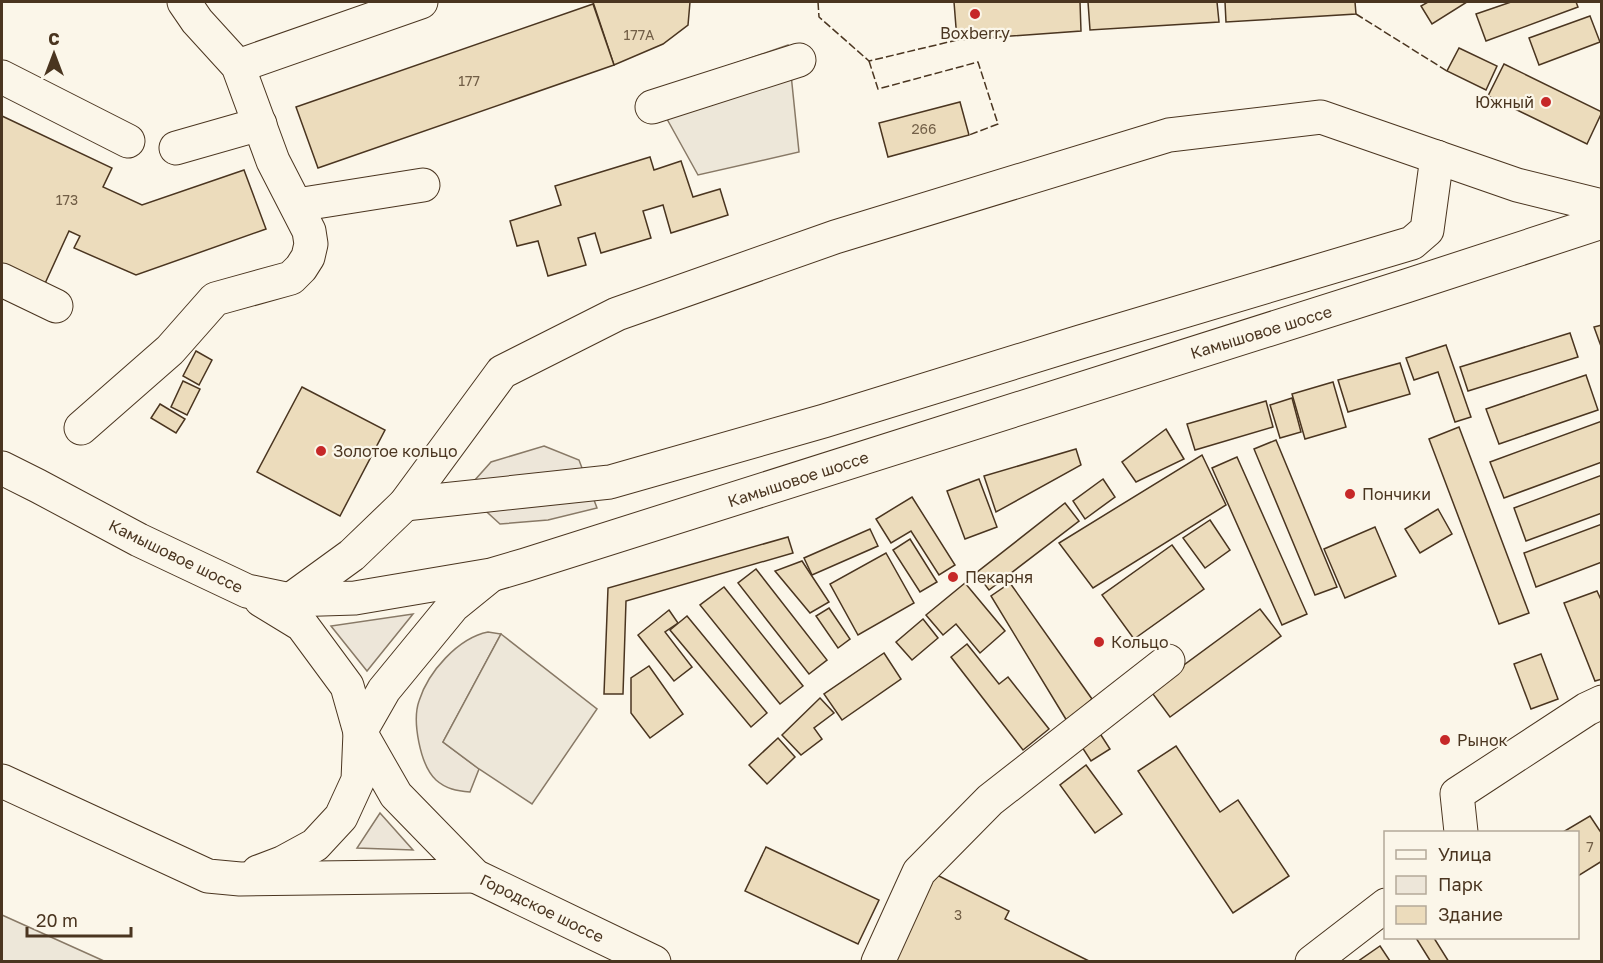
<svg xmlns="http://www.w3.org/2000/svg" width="1603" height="963" viewBox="0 0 1603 963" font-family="'Golos Text',sans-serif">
  <rect width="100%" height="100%" fill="#fbf6e9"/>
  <g fill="#ede6d9" stroke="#887966" stroke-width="1.5">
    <polygon points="544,446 579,460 597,508 548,520 500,524 477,503 474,481 491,462"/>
    <polygon points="413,614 367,671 331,626"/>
    <path d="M488 632 501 634 443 742 479 769 470 792C457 791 446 789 436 780 420 765 412 721 419 701 428 672 458 638 488 632Z"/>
    <polygon points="380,813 413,850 357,848"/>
  </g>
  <g fill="#ede7d9" stroke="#887966" stroke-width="1.5">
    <polygon points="788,45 799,152 698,175 652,92"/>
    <polygon points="501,634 597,709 532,804 479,769 443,742"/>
    <polygon points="2,915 104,961 2,961"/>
  </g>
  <g fill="#ecdcbc" stroke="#4a3520" stroke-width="1.5">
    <polygon points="593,2 690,2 688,25 663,44 614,65"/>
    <polygon points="954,2 1080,2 1081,31 957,40"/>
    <polygon points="1088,2 1217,2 1219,22 1090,30"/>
    <polygon points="1225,2 1355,2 1356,14 1226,22"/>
    <polygon points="1428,2 1467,2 1432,24 1421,6"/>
    <polygon points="1511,2 1576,2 1578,7 1486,41 1476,14"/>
    <polygon points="593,4 614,65 318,168 296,107"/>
    <polygon points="1590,16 1600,42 1539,65 1529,38"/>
    <polygon points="1459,48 1497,66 1486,90 1447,71"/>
    <polygon points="1504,64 1602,112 1587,144 1488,96"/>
    <polygon points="960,102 969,135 888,157 879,123"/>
    <polygon points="2,116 112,168 103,187 142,205 244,170 266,229 136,275 74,248 80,236 69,231 42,290 2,271"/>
    <polygon points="650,157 654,170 681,161 693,197 720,189 728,215 671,233 663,205 643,211 651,238 601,253 595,233 578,238 586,265 548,276 538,241 517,246 510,221 561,205 555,186"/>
    <polygon points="1602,325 1602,349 1594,327"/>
    <polygon points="1570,333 1578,357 1468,391 1460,367"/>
    <polygon points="1446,345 1471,417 1455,422 1438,372 1414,380 1406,358"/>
    <polygon points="196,351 212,360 199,385 183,376"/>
    <polygon points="1400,363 1410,394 1348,412 1338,380"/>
    <polygon points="1586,375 1598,410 1499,444 1486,409"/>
    <polygon points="183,381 200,389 187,415 171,407"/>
    <polygon points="1333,382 1346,427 1305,439 1292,394"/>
    <polygon points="302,387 385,430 340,516 257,472"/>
    <polygon points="1292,398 1301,432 1280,438 1270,405"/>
    <polygon points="1266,401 1273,427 1195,450 1187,424"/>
    <polygon points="160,404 185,419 176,433 151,418"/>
    <polygon points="1602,421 1602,462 1504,498 1490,462"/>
    <polygon points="1459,427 1529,613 1499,624 1429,439"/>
    <polygon points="1166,429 1184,459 1136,482 1122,462"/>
    <polygon points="1276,440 1337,587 1315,595 1254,449"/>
    <polygon points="1076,449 1081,465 996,512 984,476"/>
    <polygon points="1202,455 1226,505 1093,588 1059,543"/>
    <polygon points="1237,457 1307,614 1282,625 1212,468"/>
    <polygon points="1602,475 1602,513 1526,541 1514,508"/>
    <polygon points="979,479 997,527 965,539 947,491"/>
    <polygon points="1103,479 1115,497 1085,519 1073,501"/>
    <polygon points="912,497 955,565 939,575 911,531 891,543 876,519"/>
    <polygon points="1065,503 1079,521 989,590 976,573"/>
    <polygon points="1438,509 1452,534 1420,553 1405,529"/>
    <polygon points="1210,520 1230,550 1205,568 1183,538"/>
    <polygon points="1602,524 1602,562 1536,587 1524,553"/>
    <polygon points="1375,527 1396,576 1345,598 1324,549"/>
    <polygon points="870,529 878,546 812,575 804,558"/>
    <polygon points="788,537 793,553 626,601 623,694 604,694 608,588"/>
    <polygon points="910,539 937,582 920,592 893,550"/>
    <polygon points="1172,545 1204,589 1134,639 1102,595"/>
    <polygon points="886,553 914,603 858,635 830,584"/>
    <polygon points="802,561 829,602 810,613 775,571"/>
    <polygon points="756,569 827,660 809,674 738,583"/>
    <polygon points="965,583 1005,631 980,653 956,624 943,635 926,615"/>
    <polygon points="1010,583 1092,699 1067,721 991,596"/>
    <polygon points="724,587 803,686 780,704 700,605"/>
    <polygon points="1597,591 1602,602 1602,679 1595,681 1564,603"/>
    <polygon points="829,608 850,639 838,648 816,616"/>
    <polygon points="1260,609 1281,636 1170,717 1150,690"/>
    <polygon points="669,610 678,623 665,632 692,667 674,681 638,635"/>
    <polygon points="687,616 767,713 751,727 670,630"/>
    <polygon points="923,619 938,638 912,660 896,642"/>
    <polygon points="967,644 999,684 1008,677 1049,729 1023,750 951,657"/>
    <polygon points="884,653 901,679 842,720 824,694"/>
    <polygon points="1541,654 1558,699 1531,709 1514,664"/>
    <polygon points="649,666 683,714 650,738 631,713 631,678"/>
    <polygon points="820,698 834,713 814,728 822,739 801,755 782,735"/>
    <polygon points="1099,732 1110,749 1091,761 1080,744"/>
    <polygon points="778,738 795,757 767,784 749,765"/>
    <polygon points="1176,746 1220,812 1238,800 1289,876 1233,913 1138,771"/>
    <polygon points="1086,765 1122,814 1095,833 1060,785"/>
    <polygon points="1590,816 1602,834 1602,861 1578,876 1578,832 1563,832"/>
    <polygon points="766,847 879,900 858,944 745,891"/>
    <polygon points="931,872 1009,911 1005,919 1091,962 887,962"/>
    <polygon points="1416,938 1434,938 1449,962 1431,962"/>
    <polygon points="1380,946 1390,961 1357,962"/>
  </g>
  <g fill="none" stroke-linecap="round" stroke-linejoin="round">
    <defs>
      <g id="minor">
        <polyline points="238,66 421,2"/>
        <polyline points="2,77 128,141"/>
        <polyline points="652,107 799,60"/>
        <polyline points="176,148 260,124"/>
        <polyline points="297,205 423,185"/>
        <polyline points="2,280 56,306"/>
        <polyline points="81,428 170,350 215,299 291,278 301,268 308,257 311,244 309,231 273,161 238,66 197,21 184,2"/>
        <polyline points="405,504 610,482 824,421 1080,342 1412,243 1427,230 1437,157"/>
        <polyline points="290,600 352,555 405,504 502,372 617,314 835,237 1169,135 1321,117 1517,185 1602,206"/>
        <polyline points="1461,832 1457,794 1587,709 1602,702"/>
        <polyline points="878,962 919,872 990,800 1168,661"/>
        <polyline points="1312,962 1386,905"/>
      </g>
      <g id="major">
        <polyline points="2,468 38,486 139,540 247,591 290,600 355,598 491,575 525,565 1406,286 1602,222"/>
        <polyline points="261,600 302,625 347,686 360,732 396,795 475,876 654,962"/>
        <polyline points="2,781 208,876 240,879 475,876"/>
        <polyline points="258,872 282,863 315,845 341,817 358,780 360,732 384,690 453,606 490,576"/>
      </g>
    </defs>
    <use href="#minor" stroke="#4a3520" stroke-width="35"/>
    <use href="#major" stroke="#4a3520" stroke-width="35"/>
    <use href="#minor" stroke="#fbf6e9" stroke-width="33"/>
    <use href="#major" stroke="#fbf6e9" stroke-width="33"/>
    <g stroke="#4a3520" stroke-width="1.5" stroke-dasharray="8 3" stroke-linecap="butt">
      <polyline points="818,2 819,17 869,61 957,40"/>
      <polyline points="1356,14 1447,71"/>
      <polyline points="869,61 878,89 978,62 998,124 969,135"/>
    </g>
  </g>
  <g fill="#c62828" stroke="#fbf6e9" stroke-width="2">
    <circle cx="975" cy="14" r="6"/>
    <circle cx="1546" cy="102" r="6"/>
    <circle cx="321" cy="451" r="6"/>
    <circle cx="1350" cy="494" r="6"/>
    <circle cx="953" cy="577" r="6"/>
    <circle cx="1099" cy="642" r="6"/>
    <circle cx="1445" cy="740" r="6"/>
  </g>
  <g text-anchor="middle" stroke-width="4.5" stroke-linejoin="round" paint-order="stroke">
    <g font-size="14" fill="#725f47">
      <text x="639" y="40">177А</text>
      <text x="469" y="86">177</text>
      <text x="924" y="134">266</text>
      <text x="67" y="205">173</text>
      <text x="1590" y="852">7</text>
      <text x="958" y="920">3</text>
    </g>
    <g font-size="16" fill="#4a3520" stroke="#fbf6e9" text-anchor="start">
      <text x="975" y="39" text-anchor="middle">Boxberry</text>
      <text x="1534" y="108" text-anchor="end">Южный</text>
      <text x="333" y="457">Золотое кольцо</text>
      <text x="1362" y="500">Пончики</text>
      <text x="965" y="583">Пекарня</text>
      <text x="1111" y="648">Кольцо</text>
      <text x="1457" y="746">Рынок</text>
    </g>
    <g font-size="16" fill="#4a3520" stroke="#fbf6e9">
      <text transform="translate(1261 332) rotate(-17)" y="6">Камышовое шоссе</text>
      <text transform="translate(798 479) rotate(-18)" y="6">Камышовое шоссе</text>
      <text transform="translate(176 556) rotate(26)" y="6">Камышовое шоссе</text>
      <text transform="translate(542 908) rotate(26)" y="6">Городское шоссе</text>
    </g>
  </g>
  <rect width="1603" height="963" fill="none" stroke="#4a3520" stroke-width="6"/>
  <rect x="1384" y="831" width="195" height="108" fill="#fbf6e9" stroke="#b4a999" stroke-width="1.5"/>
  <rect x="1396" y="850" width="30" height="9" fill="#fbf6e9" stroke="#b4a999" stroke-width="1.5"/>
  <text x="1438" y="861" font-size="18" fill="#4a3520">Улица</text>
  <rect x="1396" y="876" width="30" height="18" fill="#ede6d9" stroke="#b4a999" stroke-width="1.5"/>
  <text x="1438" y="891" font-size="18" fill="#4a3520">Парк</text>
  <rect x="1396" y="906" width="30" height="18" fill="#ecdcbc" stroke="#b4a999" stroke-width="1.5"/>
  <text x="1438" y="921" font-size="18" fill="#4a3520">Здание</text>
  <g transform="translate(54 54)" stroke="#fbf6e9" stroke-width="4.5" paint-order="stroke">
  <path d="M0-4.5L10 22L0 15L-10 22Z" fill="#4a3520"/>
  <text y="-9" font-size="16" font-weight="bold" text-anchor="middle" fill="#4a3520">С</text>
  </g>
  <path d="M27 927v9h104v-9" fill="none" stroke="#4a3520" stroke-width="3"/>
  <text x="36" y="927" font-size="18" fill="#4a3520" stroke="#fbf6e9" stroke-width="4.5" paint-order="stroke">20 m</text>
</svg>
